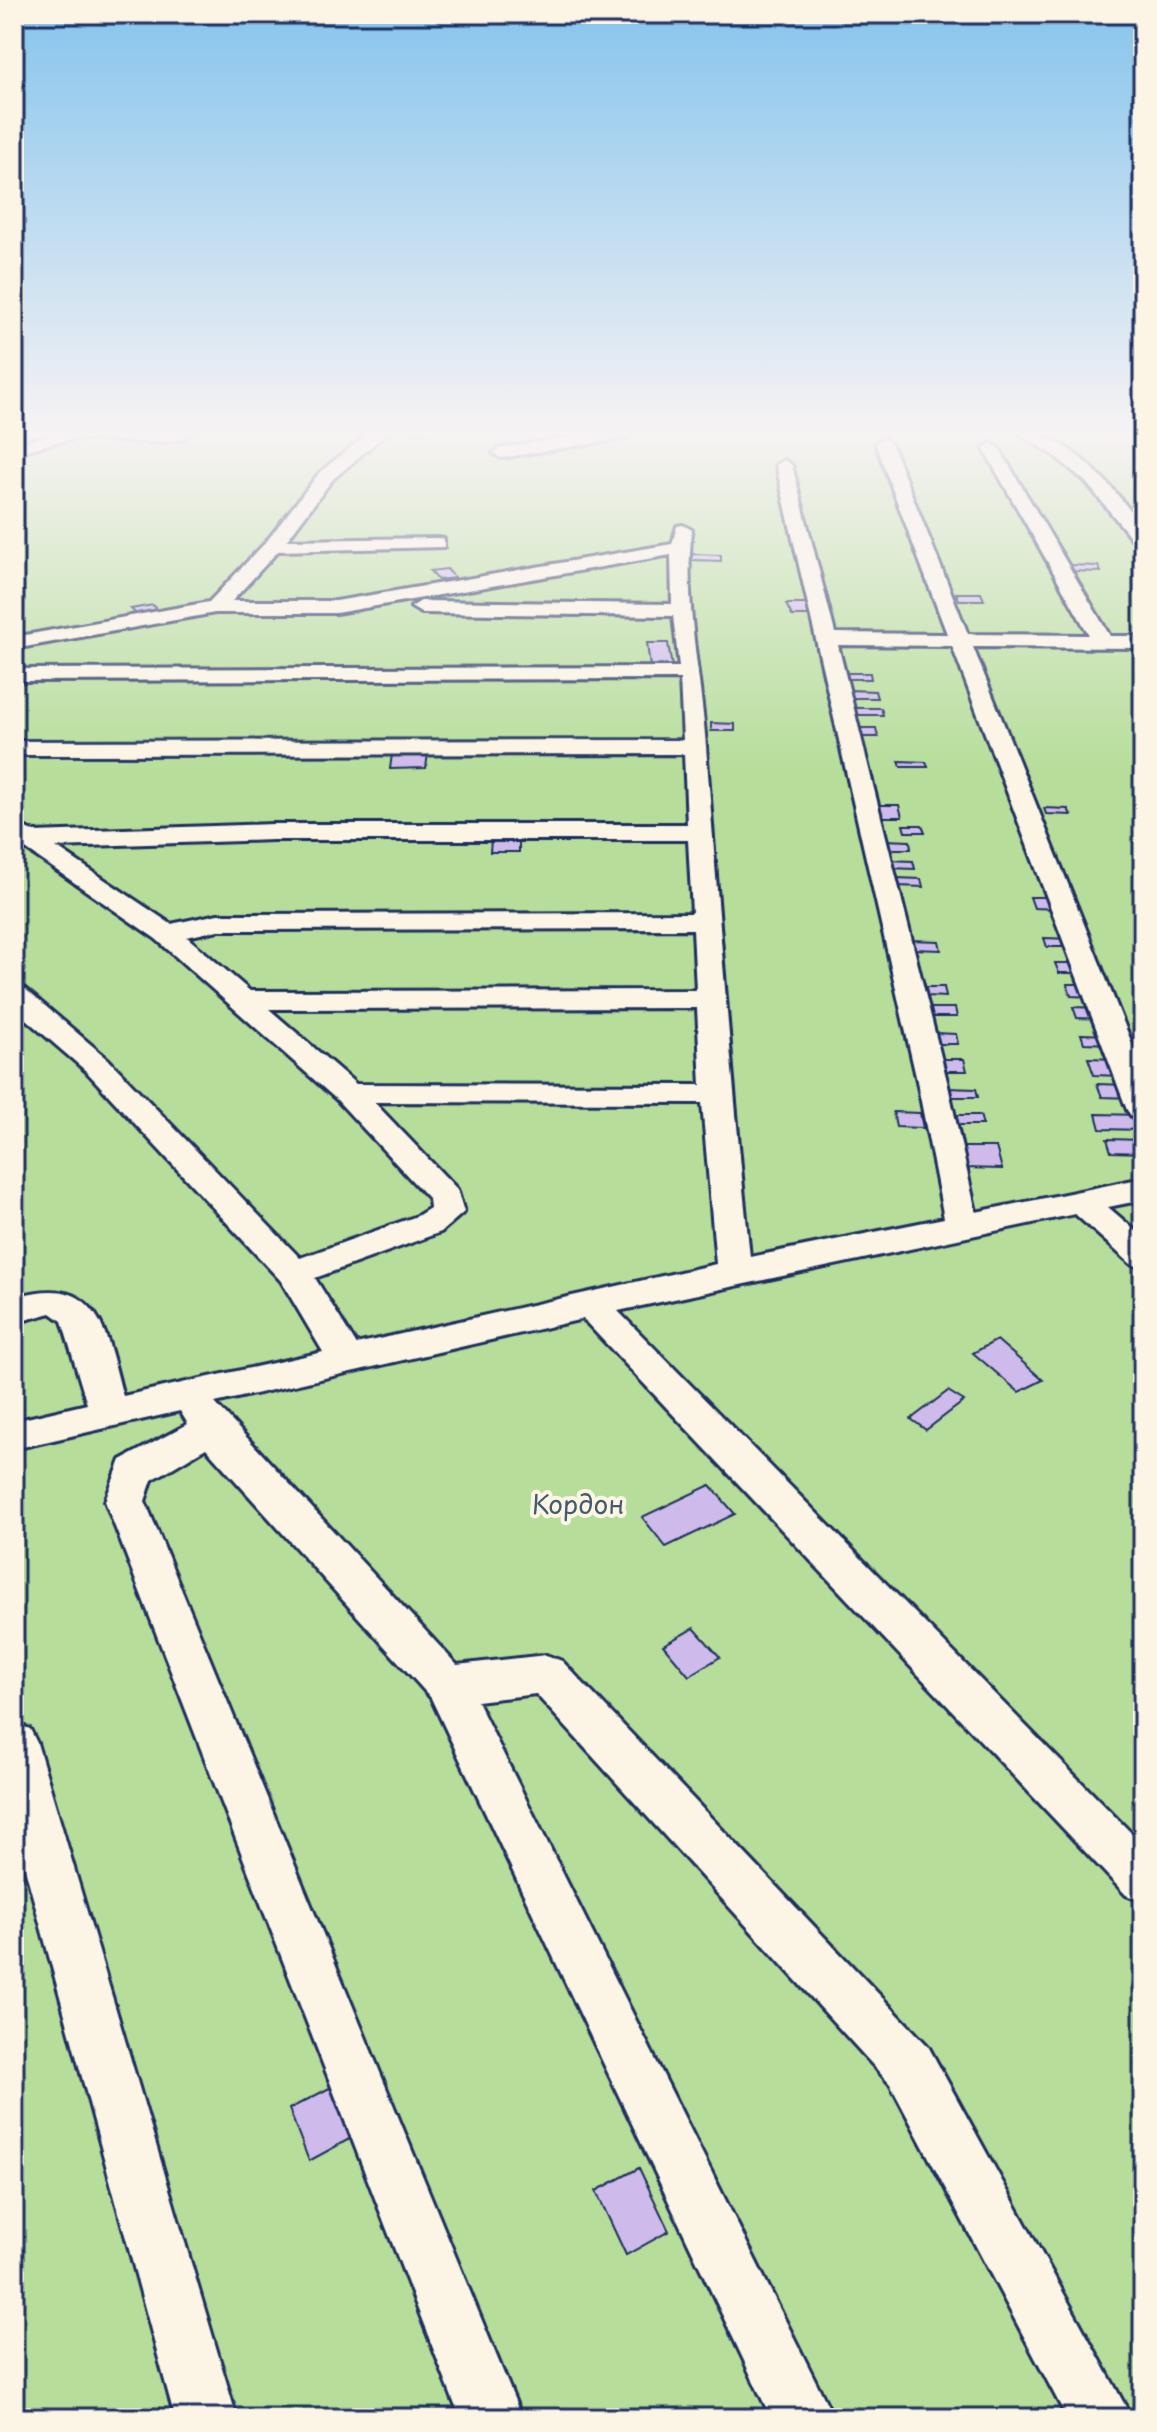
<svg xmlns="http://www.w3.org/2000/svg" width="1157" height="2432" viewBox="0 0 1157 2432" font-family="'Playpen Sans',sans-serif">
  <rect width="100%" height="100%" fill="#eee4e7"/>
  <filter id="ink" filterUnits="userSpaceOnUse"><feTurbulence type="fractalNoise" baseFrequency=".0125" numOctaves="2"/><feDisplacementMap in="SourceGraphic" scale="16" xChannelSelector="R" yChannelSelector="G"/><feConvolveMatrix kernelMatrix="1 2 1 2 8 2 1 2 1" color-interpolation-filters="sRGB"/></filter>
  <g filter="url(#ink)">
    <polygon fill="#b6de9a" stroke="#68867c" stroke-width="2" points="98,433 1143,433 1143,2418 14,2418 14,436"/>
    <g fill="#cfbbeb" stroke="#1b2f5e" stroke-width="2">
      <polygon points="692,554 721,555 721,561 691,560"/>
      <polygon points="1070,565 1098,566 1101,572 1073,571"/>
      <polygon points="447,569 455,578 438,580 430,571"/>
      <polygon points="956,593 981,593 984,600 959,600"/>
      <polygon points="786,604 808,604 811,616 792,616"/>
      <polygon points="153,605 161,614 140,618 131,609"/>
      <polygon points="647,643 668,643 672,667 650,667"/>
      <polygon points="846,673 870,673 871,679 847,679"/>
      <polygon points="849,690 875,691 877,698 851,698"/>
      <polygon points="854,708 881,708 883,715 856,715"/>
      <polygon points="711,723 735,724 735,731 711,731"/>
      <polygon points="855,728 876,728 878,737 857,737"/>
      <polygon points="428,753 426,768 390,769 392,754"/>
      <polygon points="899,761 926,762 928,767 901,767"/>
      <polygon points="876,805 899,805 902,817 879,817"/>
      <polygon points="1044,808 1068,809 1071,815 1046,814"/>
      <polygon points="903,825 922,825 925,832 905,832"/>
      <polygon points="491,840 519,840 519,852 490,852"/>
      <polygon points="884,840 910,841 911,849 886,849"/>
      <polygon points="887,860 913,861 915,869 889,868"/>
      <polygon points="896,878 921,879 923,887 898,886"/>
      <polygon points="1030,897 1056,897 1060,909 1034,908"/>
      <polygon points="1044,938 1072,939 1075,947 1047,947"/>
      <polygon points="910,940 939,941 941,950 911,949"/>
      <polygon points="1055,963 1081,963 1085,973 1059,973"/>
      <polygon points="1067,984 1088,984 1092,997 1071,996"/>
      <polygon points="923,987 944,987 946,997 925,996"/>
      <polygon points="1073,1007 1098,1008 1102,1019 1077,1018"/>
      <polygon points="928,1008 955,1008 957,1017 931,1017"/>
      <polygon points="934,1033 956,1034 958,1044 936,1044"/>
      <polygon points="1081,1034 1109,1035 1112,1044 1084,1043"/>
      <polygon points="1088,1058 1115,1059 1121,1076 1094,1075"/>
      <polygon points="937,1059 964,1059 967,1071 940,1071"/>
      <polygon points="1097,1084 1127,1085 1132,1098 1102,1097"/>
      <polygon points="946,1088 976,1089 978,1097 948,1097"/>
      <polygon points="893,1112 920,1113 923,1128 896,1127"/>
      <polygon points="1096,1114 1141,1115 1143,1130 1100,1129"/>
      <polygon points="949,1115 980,1115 983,1125 951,1125"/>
      <polygon points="1107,1139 1143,1140 1143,1153 1111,1152"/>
      <polygon points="958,1147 996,1147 1002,1169 963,1168"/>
      <polygon points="997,1340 1043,1380 1019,1392 973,1353"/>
      <polygon points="948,1391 964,1401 926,1430 911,1419"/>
      <polygon points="710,1485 735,1514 666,1547 642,1517"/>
      <polygon points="694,1628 720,1657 689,1676 663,1645"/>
      <polygon points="345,2080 366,2130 309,2161 289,2109"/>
      <polygon points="639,2168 669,2231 626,2255 596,2191"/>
    </g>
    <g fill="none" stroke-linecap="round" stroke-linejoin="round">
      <defs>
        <g id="street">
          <path d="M60 433H192C170 452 104 436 75 439 55 441 34 449 14 454V444Z"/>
          <path d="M369 433H387L332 480 287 540 438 538 444 539V547L278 551 232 601H336L672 544 677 526 683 525 692 530C683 601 701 675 706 746 719 918 732 1085 750 1257L944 1218 917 1081 776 465 784 460 792 465 835 633 947 634 875 443 883 438 891 443 968 634 1089 635 983 448 991 443 999 448 1110 636H1143V648L973 647 1143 1071V1119L1132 1117 1127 1110 952 646 838 645 947 1081 976 1212 1143 1178V1200L1108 1207 1143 1237V1268L1131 1264 1075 1214 618 1311 1143 1845V1902L1126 1895 583 1319 215 1403 457 1665 546 1655 562 1661 928 2046 1132 2418H1067L890 2084 536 1694 477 1701 834 2418H771L431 1698 206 1448 152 1480 145 1501 522 2418H460L105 1501 121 1460 188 1424 180 1411 14 1449V1421L87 1404 62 1321 51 1313 14 1323V1298L19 1296C100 1273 106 1333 123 1396L323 1352 281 1281 86 1071 14 1009V985L24 988 108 1059 300 1258 417 1216 430 1208 429 1199 337 1100 156 939 14 841V822L34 832 273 824H687L684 754 14 755V741L683 740 680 679 14 681V669L679 667 673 616 421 613 411 607 421 601 672 604 671 555 336 613H215L14 649V637L209 602 266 542 320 472ZM273 840H688L692 913 218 914 171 924 56 847ZM693 929 696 990 250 991 187 937 218 930ZM697 1008 701 1085 356 1084 269 1009ZM374 1102 702 1103 716 1264 356 1344 315 1278 441 1232 464 1212 457 1189Z"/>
          <polygon points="596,433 633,433 625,438 501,458 493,453 501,448"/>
          <path d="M1018 433C1070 432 1115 489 1143 528V546L1137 545 1086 482 1055 456Z"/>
          <polygon points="14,1723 30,1729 37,1743 237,2418 175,2418 14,1828"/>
        </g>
      </defs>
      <use href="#street" stroke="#1b2f5e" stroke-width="6"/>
      <use href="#street" fill="#fcf5e5" fill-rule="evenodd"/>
    </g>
  </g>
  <linearGradient id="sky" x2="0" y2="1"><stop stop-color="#85c4ec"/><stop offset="0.56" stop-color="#f7f3f4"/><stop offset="1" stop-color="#f7f3f4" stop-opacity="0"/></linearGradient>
  <rect width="1157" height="773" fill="url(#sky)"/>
  <g text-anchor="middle" stroke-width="8" stroke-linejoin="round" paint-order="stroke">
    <g font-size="26" fill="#425b6d" stroke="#fcf5e5">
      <text x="578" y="1514">Кордон</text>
    </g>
  </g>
  <rect width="1157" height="2432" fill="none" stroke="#fcf5e5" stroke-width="48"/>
  <rect x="24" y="24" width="1109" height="2384" fill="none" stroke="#1b2f5e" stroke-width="3" filter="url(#ink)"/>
</svg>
